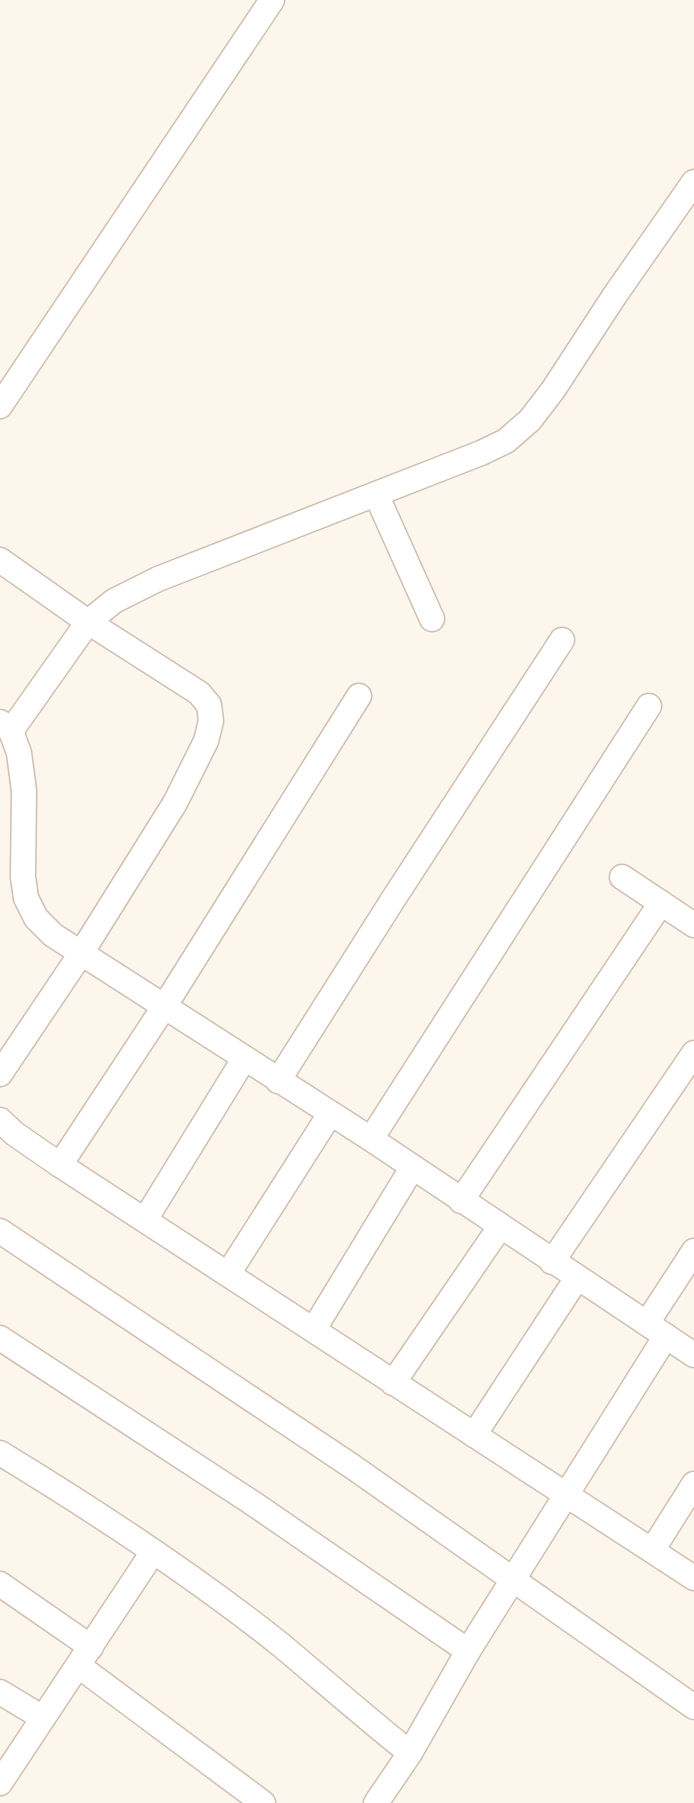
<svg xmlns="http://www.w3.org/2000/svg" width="694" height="1803" viewBox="0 0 694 1803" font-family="'Golos Text',sans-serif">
  <rect width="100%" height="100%" fill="#fdf6ec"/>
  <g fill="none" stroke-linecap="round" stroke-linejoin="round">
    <defs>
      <g id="street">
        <polyline points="0,406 272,0"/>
        <polyline points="376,494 432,619"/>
        <polyline points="0,560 88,622 199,693 209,705 211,721 206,741 175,803 80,955 0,1074"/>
        <polyline points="0,722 11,731 19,753 24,791 23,877 26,898 36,918 53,935 371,1139 694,1355"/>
        <polyline points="11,731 88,622 114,601 158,579 481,453 506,441 530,420 553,390 615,295 694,182"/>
        <polyline points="622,877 694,925"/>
        <polyline points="278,1081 394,898 562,640"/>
        <polyline points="0,1120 15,1134 60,1165 694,1578"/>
        <polyline points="371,1139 649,706"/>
        <polyline points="60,1165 164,1007 359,696"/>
        <polyline points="461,1201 661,903"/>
        <polyline points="145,1220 244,1059"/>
        <polyline points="0,1231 353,1467 694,1707"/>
        <polyline points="552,1262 694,1053"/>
        <polyline points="228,1274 330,1114"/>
        <polyline points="647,1323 694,1251"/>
        <polyline points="314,1329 412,1168"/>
        <polyline points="0,1338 251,1502 468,1651"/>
        <polyline points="393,1383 500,1227"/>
        <polyline points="474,1435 577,1278"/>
        <path d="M0 1453C97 1512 192 1574 281 1645 324 1681 366 1718 410 1753"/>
        <polyline points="653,1549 694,1484"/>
        <polyline points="0,1584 91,1647"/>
        <polyline points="79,1666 263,1803"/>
        <polyline points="0,1692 43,1718"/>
        <polyline points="0,1783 153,1552"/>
        <polyline points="376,1803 410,1753 468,1651 666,1336"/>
      </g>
    </defs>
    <use href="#street" stroke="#d1beb0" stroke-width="27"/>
    <use href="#street" stroke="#fff" stroke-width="24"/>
  </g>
</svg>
